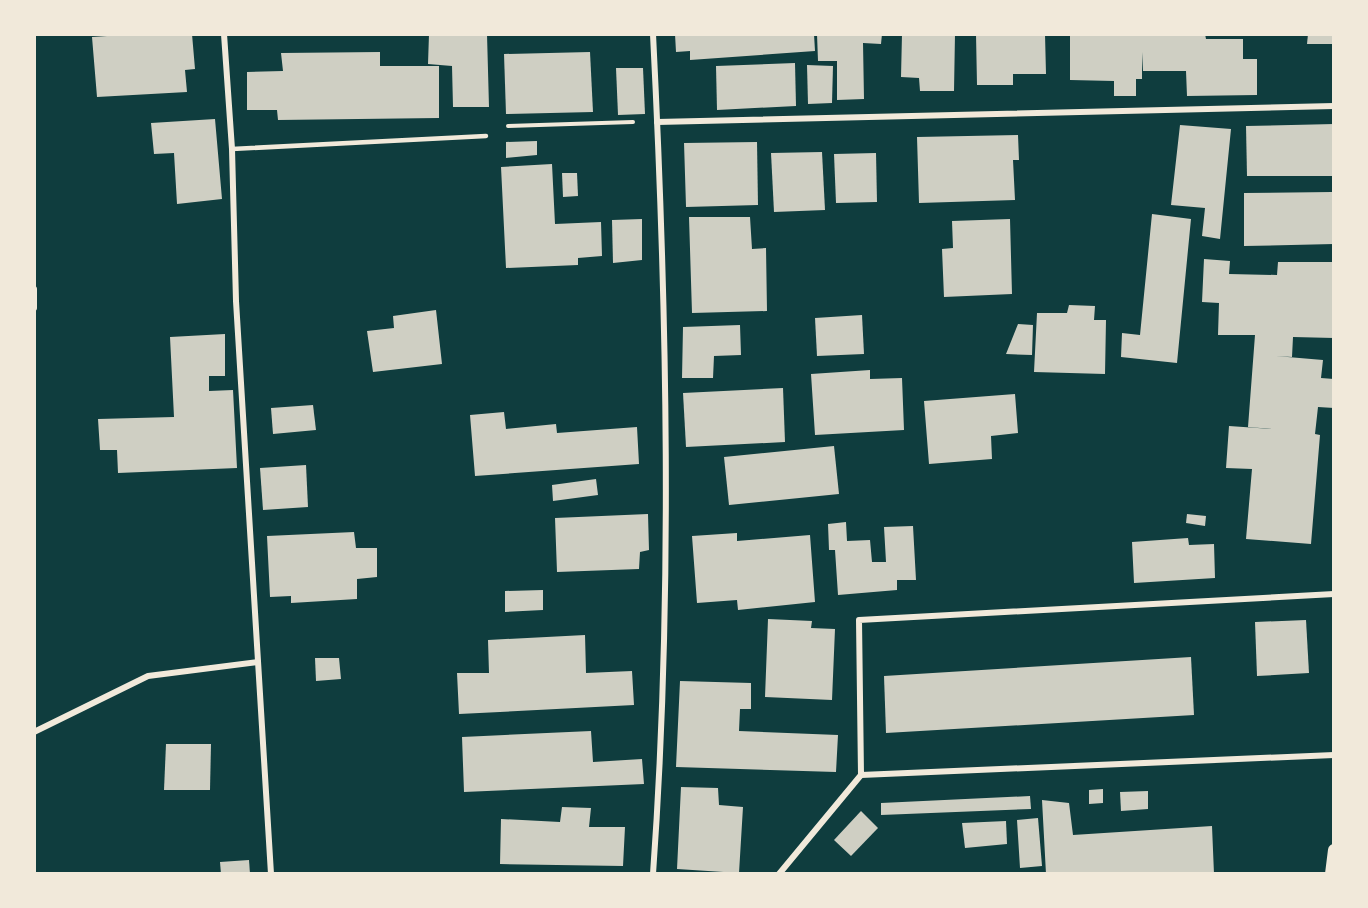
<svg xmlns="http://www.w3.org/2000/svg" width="1368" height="908" viewBox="0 0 1368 908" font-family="'PT Serif',serif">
  <rect width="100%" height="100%" fill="#0f3d3e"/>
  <g fill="#cfcfc3">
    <polygon points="137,34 192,34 195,69 185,70 187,92 97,97 92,37"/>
    <polygon points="429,34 487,34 489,107 453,107 452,66 428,64"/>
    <polygon points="675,34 814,34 815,51 690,60 690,51 676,52"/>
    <polygon points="817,34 882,34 881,44 863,43 864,99 837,100 837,61 818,61"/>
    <polygon points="902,34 955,34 954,91 920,91 919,78 901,77"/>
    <polygon points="976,34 1045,34 1046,74 1013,74 1013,85 977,85"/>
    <polygon points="1070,34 1205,34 1206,39 1243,39 1243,59 1257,59 1257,95 1187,96 1186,71 1143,71 1142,52 1142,79 1136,79 1136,96 1114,96 1114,81 1070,80"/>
    <polygon points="1308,34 1334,34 1334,44 1307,44"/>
    <polygon points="380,52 380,66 439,66 439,118 278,120 277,110 247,110 247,72 283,71 281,53"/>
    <polygon points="590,52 593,112 506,114 504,54"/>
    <polygon points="795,63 796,106 717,110 716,66"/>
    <polygon points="807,65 833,66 832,103 808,104"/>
    <polygon points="616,68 643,68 645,114 618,115"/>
    <polygon points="215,119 222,199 177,204 174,153 154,154 151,123"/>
    <polygon points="1334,124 1334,176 1247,176 1246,126"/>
    <polygon points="1180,125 1231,129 1220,239 1202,236 1205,208 1171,205"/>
    <polygon points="1018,135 1019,160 1013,160 1015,200 919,203 917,137"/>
    <polygon points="537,141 537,155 506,158 506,142"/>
    <polygon points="757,142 758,205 686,207 684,143"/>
    <polygon points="822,152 825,210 774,212 771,153"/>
    <polygon points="876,153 877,202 836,203 834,154"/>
    <polygon points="552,164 555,224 601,222 602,256 578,258 578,265 506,268 501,167"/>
    <polygon points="562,173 577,173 578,196 563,197"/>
    <polygon points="1332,192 1334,244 1244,246 1244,193"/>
    <polygon points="1152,214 1191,219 1177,363 1121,357 1122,333 1140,335"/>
    <polygon points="689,217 750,217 752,249 766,248 767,311 692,313"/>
    <polygon points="642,219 642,260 613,263 612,220"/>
    <polygon points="1010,219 1012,294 944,297 942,249 953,248 952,221"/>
    <polygon points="1204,259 1230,261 1229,274 1277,275 1278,262 1334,262 1334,338 1293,337 1292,357 1276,356 1323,360 1321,378 1334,379 1334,408 1318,407 1315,434 1320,435 1311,544 1246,539 1252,469 1226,468 1229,426 1272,429 1248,427 1255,335 1218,335 1219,303 1202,302"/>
    <polygon points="1069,305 1095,306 1094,320 1106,320 1105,374 1034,372 1037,313 1067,313"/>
    <polygon points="436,310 442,364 373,372 367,331 394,328 393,316"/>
    <polygon points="862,315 864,354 817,356 815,318"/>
    <polygon points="1018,324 1033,325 1032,355 1006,354"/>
    <polygon points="740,325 741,355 714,356 713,378 682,378 683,327"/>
    <polygon points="225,334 225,376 209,376 209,391 233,390 237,468 118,473 117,450 100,450 98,419 174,417 170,337"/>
    <polygon points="870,370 870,379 902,378 904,430 815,435 811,374"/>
    <polygon points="783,388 785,442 686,447 683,393"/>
    <polygon points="1015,394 1018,433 991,436 992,459 929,464 924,401"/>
    <polygon points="313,405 316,430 273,434 271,408"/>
    <polygon points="504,412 506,429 556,424 557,433 637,427 639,464 475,476 470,415"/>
    <polygon points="834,446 839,494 729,505 724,457"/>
    <polygon points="306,465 308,507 263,510 260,468"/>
    <polygon points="596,479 598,495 553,501 552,485"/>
    <polygon points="648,514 649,550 640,552 639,569 557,572 555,518"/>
    <polygon points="1187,514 1206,516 1205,526 1186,523"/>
    <polygon points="846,522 847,541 870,540 872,562 886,562 884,527 913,526 916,580 897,580 897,590 838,595 835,550 829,550 828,524"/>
    <polygon points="354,532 356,548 377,548 377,577 357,579 357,599 291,603 291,596 270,597 267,536"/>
    <polygon points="737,533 737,541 810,535 815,602 738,610 737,600 697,603 692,536"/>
    <polygon points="1188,538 1189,545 1214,544 1215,578 1134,583 1132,542"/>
    <polygon points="543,590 543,610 505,612 505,591"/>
    <polygon points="768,619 812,621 811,628 835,629 832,700 765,697"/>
    <polygon points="1306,620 1309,673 1257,676 1255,622"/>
    <polygon points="585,635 586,673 632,671 634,705 459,714 457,673 489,673 488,640"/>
    <polygon points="1191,657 1194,715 886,733 884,676"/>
    <polygon points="315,658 339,658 341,679 316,681"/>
    <polygon points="680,681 751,683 751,709 740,709 739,731 838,735 836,772 676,767"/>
    <polygon points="591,731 593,762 642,759 644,784 464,792 462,737"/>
    <polygon points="166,744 211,744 210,790 164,790"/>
    <polygon points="681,787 718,788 719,805 743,807 739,873 677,869"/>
    <polygon points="1103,789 1103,803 1089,804 1089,790"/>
    <polygon points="1148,791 1148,809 1121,811 1120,792"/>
    <polygon points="1030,796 1031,809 881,815 881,803"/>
    <polygon points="1042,800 1069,803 1073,835 1212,826 1214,874 1046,874"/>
    <polygon points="562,807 591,808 589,827 625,827 623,866 500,864 501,819 560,822"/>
    <polygon points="861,811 878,828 851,856 834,840"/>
    <polygon points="1038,818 1042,866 1020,868 1017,820"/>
    <polygon points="1006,821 1007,844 965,848 962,823"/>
    <polygon points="249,860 250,874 221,874 220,862"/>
  </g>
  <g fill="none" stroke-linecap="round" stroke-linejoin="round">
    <polyline stroke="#f1e9da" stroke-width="4" points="508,126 633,122"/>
    <polyline stroke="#f1e9da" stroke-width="4.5" points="232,149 486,136"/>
    <g stroke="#f1e9da" stroke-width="6">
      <polyline points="224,34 232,149 236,301 271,874"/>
      <polyline points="657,122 1334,106"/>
      <polyline points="34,289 34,308"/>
      <polyline points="1334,594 859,620 861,775 1334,755"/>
      <polyline points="34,732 148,676 258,662"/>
      <path d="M653 874C673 596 667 312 653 34"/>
      <polyline points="779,874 861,775"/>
    </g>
    <polyline stroke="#f1e9da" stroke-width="12" points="1331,874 1334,850"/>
  </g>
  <rect width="1368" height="908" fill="none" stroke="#f1e9da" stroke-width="72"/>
</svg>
